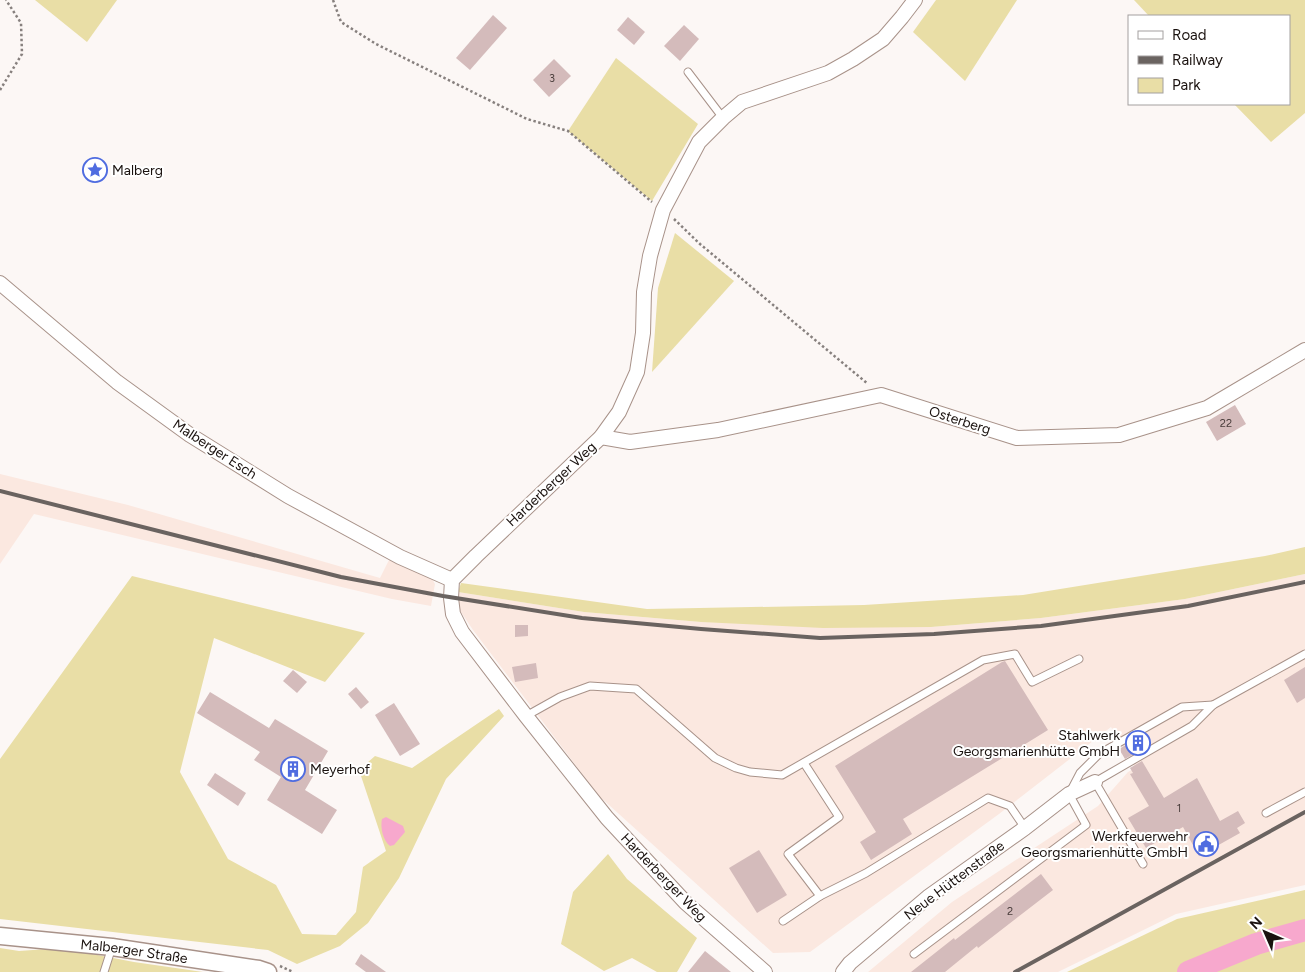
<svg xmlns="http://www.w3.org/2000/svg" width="1305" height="972" viewBox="0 0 1305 972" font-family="Figtree,sans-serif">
  <rect width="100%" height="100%" fill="#fcf7f5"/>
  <g fill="#fbe8e0">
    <polygon points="0,474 128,505 380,578 389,560 431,577 435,584 431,606 392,599 34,514 0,564"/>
    <polygon points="1305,574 1305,885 1176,914 1058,972 868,972 952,902 1098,806 1128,772 1135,768 1111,727 999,814 810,952 773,953 599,796 473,630 461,612 457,602 458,592 584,612 701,622 931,627 1041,618 1185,599"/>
  </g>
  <g fill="#e9dea6">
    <polygon points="35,0 117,0 87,42"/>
    <polygon points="936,0 1017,0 965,81 913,32"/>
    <polygon points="1134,0 1305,0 1305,113 1271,142 1234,104 1289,104 1289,16 1149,16"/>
    <polygon points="616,58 698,124 652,201 568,131"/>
    <polygon points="675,233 734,281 652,372 658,288"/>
    <polygon points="1305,547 1305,574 1185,599 1041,618 931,627 823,628 701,622 584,612 458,592 461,583 647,609 864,605 1023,595 1265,556"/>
    <polygon points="132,576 365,633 325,682 214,638 180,772 228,859 276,885 302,934 336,935 356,912 363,867 386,851 359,770 375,756 412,768 499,709 504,716 446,779 399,878 368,923 340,946 297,964 268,950 0,919 0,759"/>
    <polygon points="608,854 627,879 697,938 677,972 657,972 632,958 604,971 561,944 573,892"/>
    <polygon points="1305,890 1305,972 1067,972 1177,919"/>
    <polygon points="0,948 19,951 61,948 134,962 203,972 0,972"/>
  </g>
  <path fill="#f7a8cd" d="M386 817 403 826 405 832 394 845 390 846C383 841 380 827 382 819Z"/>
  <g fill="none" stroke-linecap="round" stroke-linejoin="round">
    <polyline stroke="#f7a8cd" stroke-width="22" points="1188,972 1256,944 1305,930"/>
  </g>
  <g fill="#d4bbbb">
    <polygon points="493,15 507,28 470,70 456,58"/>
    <polygon points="628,17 645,32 634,45 617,30"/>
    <polygon points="684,25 699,39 680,61 664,46"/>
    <polygon points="554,59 571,76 549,97 533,80"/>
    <polygon points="1235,405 1246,424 1217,441 1206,422"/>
    <polygon points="515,625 528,625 528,636 515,637"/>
    <polygon points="1005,661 1048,730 903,819 912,834 871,860 860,842 876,832 835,766 1002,662"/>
    <polygon points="536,663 538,678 515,682 512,667"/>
    <polygon points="1305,667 1305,698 1297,703 1284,680"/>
    <polygon points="293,670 307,682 297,693 283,681"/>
    <polygon points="356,687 369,702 361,709 348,694"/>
    <polygon points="210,692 269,728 275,719 328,751 305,790 337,810 322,834 267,800 281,777 254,760 260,752 197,713"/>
    <polygon points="394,703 420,744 400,756 375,715"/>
    <polygon points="1131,742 1137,752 1125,759 1119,749"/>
    <polygon points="1142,761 1164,798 1197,778 1220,821 1238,811 1245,823 1237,828 1240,833 1199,856 1183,827 1146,848 1128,818 1149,806 1130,774 1133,773 1130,768"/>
    <polygon points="215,773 246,793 238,806 207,785"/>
    <polygon points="759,850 787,895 757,913 729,868"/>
    <polygon points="1041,874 1053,890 978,948 977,946 945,972 911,972 954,938 955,940"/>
    <polygon points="705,951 731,972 688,972"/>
    <polygon points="361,954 386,972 366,972 355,964"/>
  </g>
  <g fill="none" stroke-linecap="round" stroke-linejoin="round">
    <defs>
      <g id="service">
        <polyline points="688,72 723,118"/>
        <polyline points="526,716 560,697 590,686 636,689 715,758 736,768 750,772 782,775 983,660 1015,654 1032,682 1079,659"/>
        <polyline points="1266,813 1305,792"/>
        <polyline points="1143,864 1095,782 1192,726 1213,705 1305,654"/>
        <polyline points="820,896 866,873 988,798 1010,806 1025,828"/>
        <polyline points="783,921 820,896 788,854 839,817 804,763"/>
        <polyline points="914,954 1086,825 1069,794 1080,773 1099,754 1182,707 1213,705"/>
        <polyline points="104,972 112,947"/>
      </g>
      <g id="minor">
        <polyline points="0,283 117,382 190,435 288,496 400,557 452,580"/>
        <polyline points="601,437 630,442 718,430 881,395 1017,438 1119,435 1207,408 1305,350"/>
        <polyline points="765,972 686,903 607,818 526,716 462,632 453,614 451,598 452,580 476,556 601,437 619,412 637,372 643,333 644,292 650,256 663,210 699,142 723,118 742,102 828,73 853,59 883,39 902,17 915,0"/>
        <polyline points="843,972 850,963 928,897 1025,828 1069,794 1095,782"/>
      </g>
      <g id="tertiary">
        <path id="s1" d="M0 936 112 947 259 969 268 972"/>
      </g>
    </defs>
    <use href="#service" stroke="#a89289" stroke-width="9"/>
    <use href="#minor" stroke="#a89289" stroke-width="16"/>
    <use href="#tertiary" stroke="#a89289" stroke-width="19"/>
    <g stroke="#87807e" stroke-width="2.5" stroke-dasharray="2.5 2.5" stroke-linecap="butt">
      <polyline points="333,0 341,22 376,44 527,119 568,131 652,202"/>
      <polyline points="0,90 22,54 21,23 6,0"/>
      <polyline points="674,219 700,244 868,384"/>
      <polyline points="280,966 293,972"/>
    </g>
    <use href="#service" stroke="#fff" stroke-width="7"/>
    <use href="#minor" stroke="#fff" stroke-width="14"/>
    <use href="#tertiary" stroke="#fff" stroke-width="16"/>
    <g stroke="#6a6360" stroke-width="4">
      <polyline points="0,491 341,577 443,596 582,618 701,629 820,638 934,634 1041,626 1188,606 1305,582"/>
      <polyline points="1015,972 1305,812"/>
    </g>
  </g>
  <defs>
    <symbol id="sight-ring" viewBox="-11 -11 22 22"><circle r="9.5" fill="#fff" stroke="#4f6ce0" stroke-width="1.5"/><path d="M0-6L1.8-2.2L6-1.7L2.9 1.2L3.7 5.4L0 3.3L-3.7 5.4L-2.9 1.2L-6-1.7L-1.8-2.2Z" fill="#4f6ce0"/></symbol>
    <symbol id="building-ring" viewBox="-11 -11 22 22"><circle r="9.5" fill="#fff" stroke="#4f6ce0" stroke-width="1.5"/><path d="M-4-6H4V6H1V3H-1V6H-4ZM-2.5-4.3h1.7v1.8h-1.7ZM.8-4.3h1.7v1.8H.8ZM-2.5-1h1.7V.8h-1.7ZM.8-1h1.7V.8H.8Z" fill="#4f6ce0"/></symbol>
    <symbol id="civic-ring" viewBox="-11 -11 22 22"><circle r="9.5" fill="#fff" stroke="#4f6ce0" stroke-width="1.5"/><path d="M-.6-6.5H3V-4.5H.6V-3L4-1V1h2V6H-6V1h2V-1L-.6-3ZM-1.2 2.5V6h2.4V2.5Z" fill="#4f6ce0"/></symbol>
  </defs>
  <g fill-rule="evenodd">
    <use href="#sight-ring" x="81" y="156" width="28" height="28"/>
    <use href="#building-ring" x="1124" y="729" width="28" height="28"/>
    <use href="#building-ring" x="279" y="755" width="28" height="28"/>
    <use href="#civic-ring" x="1192" y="830" width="28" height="28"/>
  </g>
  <g text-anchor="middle" stroke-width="4" stroke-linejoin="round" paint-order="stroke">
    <g font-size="11" fill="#483c3a">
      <text x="552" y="82">3</text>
      <text x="1226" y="427">22</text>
      <text x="1179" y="812">1</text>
      <text x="1010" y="915">2</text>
    </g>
    <g font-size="14" fill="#1a120f" stroke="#fff" text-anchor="start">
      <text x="112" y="175">Malberg</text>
      <text x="1120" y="740" text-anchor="end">Stahlwerk<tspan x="1120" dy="16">Georgsmarienhütte GmbH</tspan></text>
      <text x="310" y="774">Meyerhof</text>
      <text x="1188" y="841" text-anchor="end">Werkfeuerwehr<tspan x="1188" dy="16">Georgsmarienhütte GmbH</tspan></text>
    </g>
    <g font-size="14" fill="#1a120f" stroke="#fff">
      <text transform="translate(960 420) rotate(18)" y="5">Osterberg</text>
      <text transform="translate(215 449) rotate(33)" y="5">Malberger Esch</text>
      <text transform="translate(551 484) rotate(-43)" y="5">Harderberger Weg</text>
      <text transform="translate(664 877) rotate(46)" y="5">Harderberger Weg</text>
      <text transform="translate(954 880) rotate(-37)" y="5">Neue Hüttenstraße</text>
      <text dy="5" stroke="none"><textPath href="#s1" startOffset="135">Malberger Straße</textPath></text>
    </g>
  </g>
  <rect x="1128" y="15" width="162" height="90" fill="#ffffff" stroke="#a3a09f"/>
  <rect x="1138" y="31" width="25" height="8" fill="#ffffff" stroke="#a3a09f"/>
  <text x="1172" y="40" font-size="15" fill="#1a120f">Road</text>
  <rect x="1138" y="56" width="25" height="8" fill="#6a6360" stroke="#a3a09f"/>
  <text x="1172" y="65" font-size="15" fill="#1a120f">Railway</text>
  <rect x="1138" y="78" width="25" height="15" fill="#e9dea6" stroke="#a3a09f"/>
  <text x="1172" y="90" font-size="15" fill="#1a120f">Park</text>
  <g transform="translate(1265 932) rotate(315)" stroke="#ffffff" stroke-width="4" paint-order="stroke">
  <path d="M0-4L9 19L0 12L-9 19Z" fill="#1a120f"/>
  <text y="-8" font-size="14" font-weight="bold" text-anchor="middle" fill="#1a120f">N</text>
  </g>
</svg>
